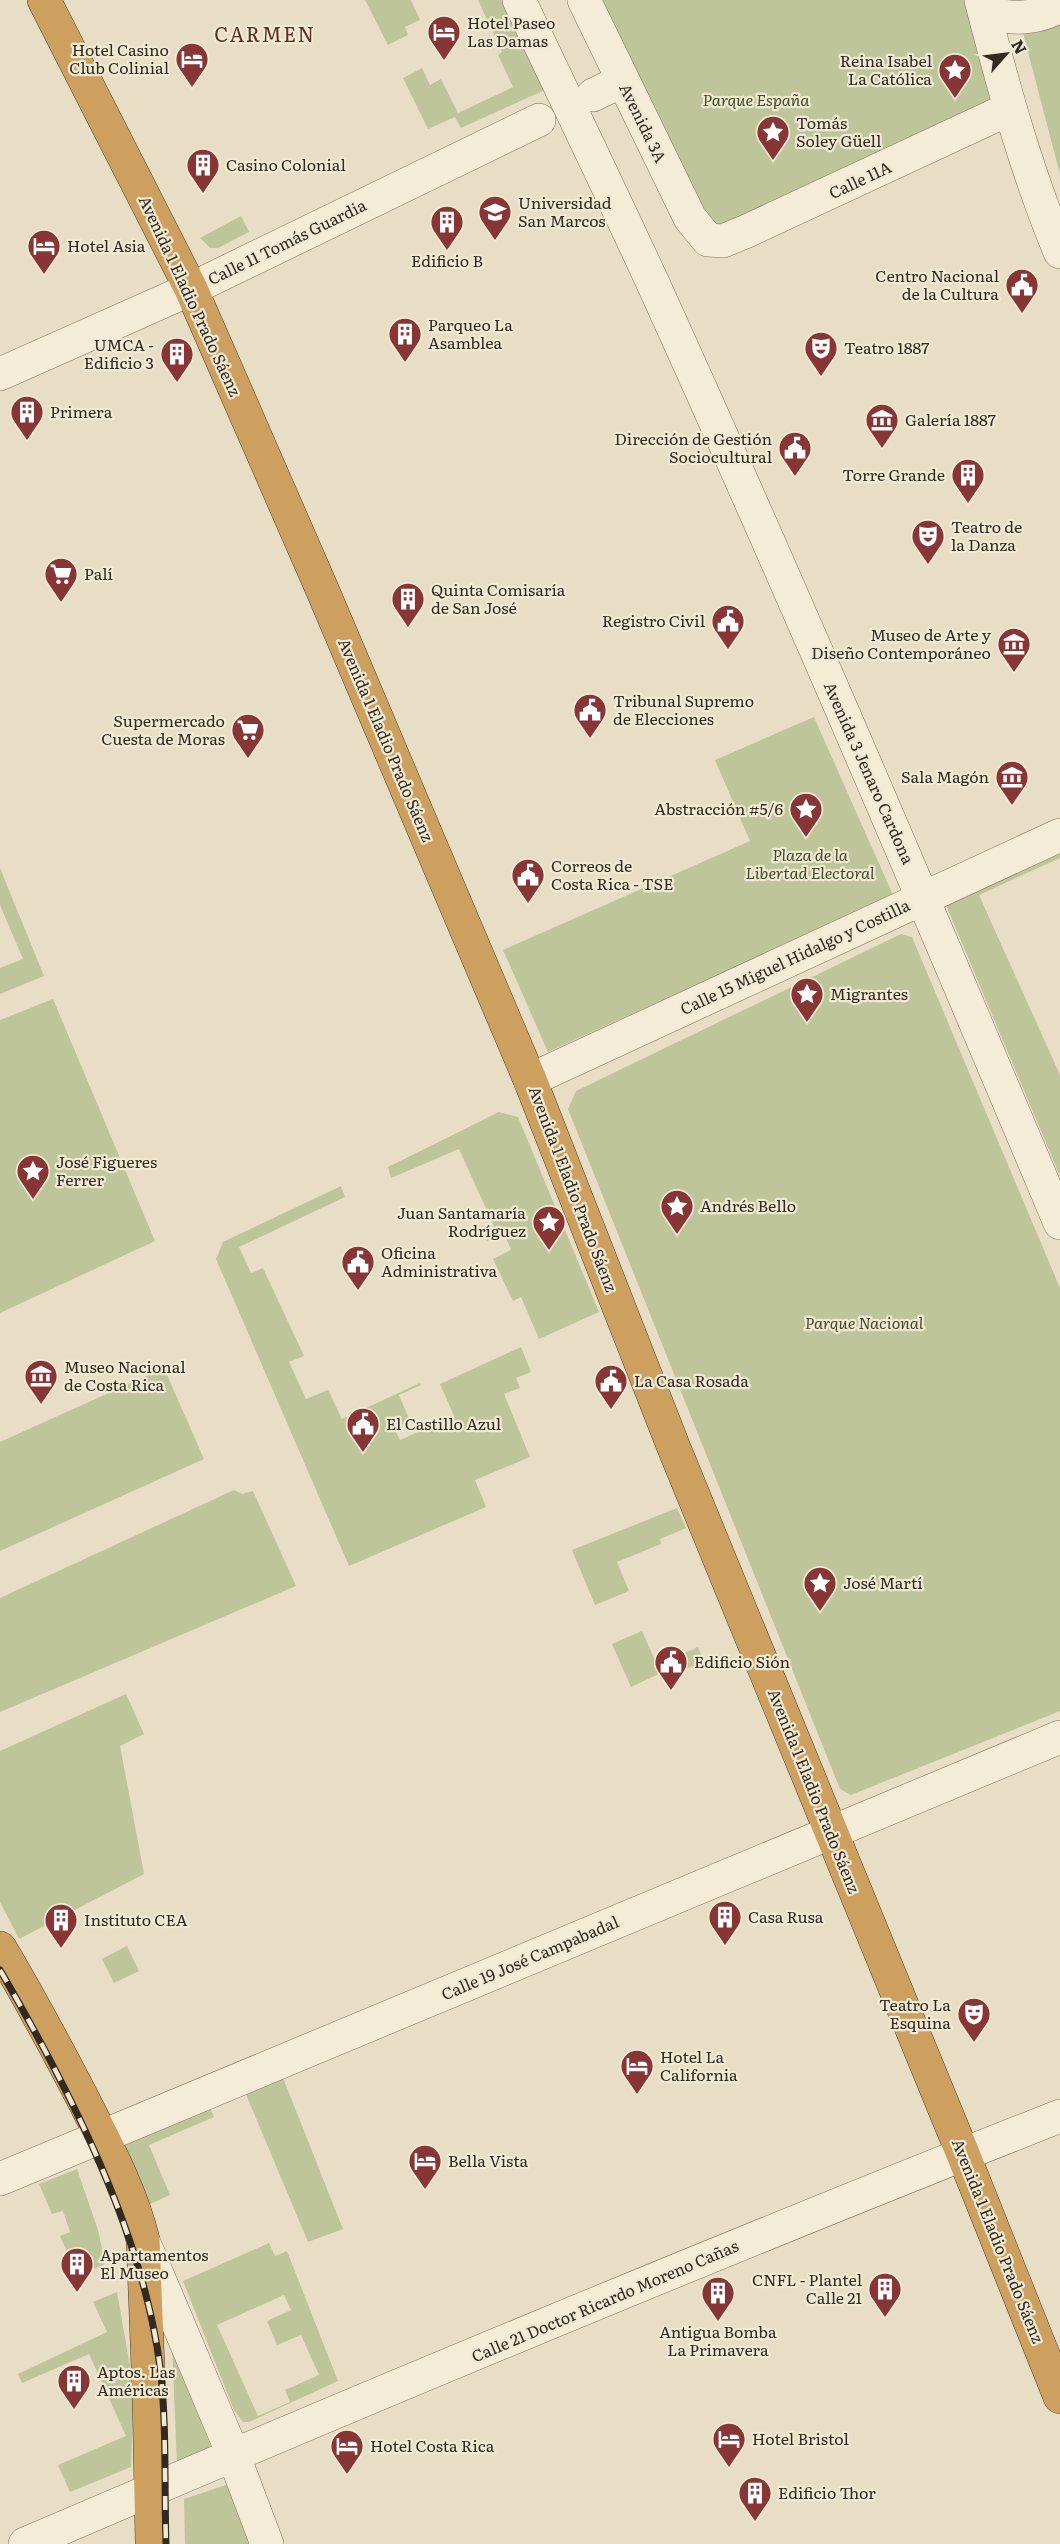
<svg xmlns="http://www.w3.org/2000/svg" width="1060" height="2544" viewBox="0 0 1060 2544" font-family="Literata,serif">
  <rect width="100%" height="100%" fill="#e8dec5"/>
  <g fill="#bfc59a" fill-rule="evenodd">
    <polygon points="365,0 411,0 420,20 405,27 408,35 388,45"/>
    <polygon points="478,0 503,0 545,90 461,128 455,117 428,129 403,78 422,68 430,85 441,79 458,113 513,87 498,55 502,52"/>
    <polygon points="594,0 965,0 991,103 708,233"/>
    <polygon points="1060,22 1060,174 1023,33"/>
    <polygon points="241,216 249,232 218,248 210,248 200,238"/>
    <polygon points="814,717 893,895 548,1052 503,950 750,841 715,760"/>
    <polygon points="1060,846 1060,858 979,895 1060,1075 1060,1176 943,898"/>
    <polygon points="0,868 44,976 0,994 0,968 23,959 0,905"/>
    <polygon points="901,934 912,937 1060,1288 1060,1711 851,1795 840,1789 568,1109 576,1091"/>
    <polygon points="53,999 155,1241 0,1313 0,1020"/>
    <polygon points="499,1112 518,1117 599,1312 539,1339 521,1297 513,1301 493,1259 511,1250 504,1233 487,1241 483,1231 494,1226 459,1149 391,1178 388,1167"/>
    <polygon points="341,1186 345,1197 239,1247 251,1273 263,1268 304,1356 289,1362 306,1399 328,1390 342,1419 420,1383 421,1385 399,1395 410,1421 394,1428 400,1440 454,1416 440,1384 521,1347 531,1372 516,1378 520,1388 504,1394 530,1457 475,1480 486,1507 349,1566 216,1259 223,1242"/>
    <polygon points="164,1368 204,1459 0,1551 0,1442"/>
    <polygon points="234,1490 242,1494 253,1491 296,1586 0,1712 0,1598"/>
    <polygon points="677,1508 686,1528 660,1539 661,1544 617,1562 629,1591 595,1605 572,1550"/>
    <polygon points="642,1631 657,1665 698,1647 704,1661 666,1678 663,1672 631,1687 612,1644"/>
    <polygon points="126,1694 144,1734 120,1746 144,1874 19,1939 0,1902 0,1751"/>
    <polygon points="127,1946 139,1971 114,1983 102,1959"/>
    <polygon points="283,2078 343,2229 308,2242 245,2092"/>
    <polygon points="210,2108 214,2117 149,2145 170,2195 148,2205 124,2145"/>
    <polygon points="77,2169 98,2230 105,2264 78,2276 60,2236 70,2232 63,2211 52,2214 39,2184"/>
    <path d="M269 2243 275 2256 287 2251 338 2381 249 2422H243L234 2410 183 2281ZM284 2295 291 2310 267 2321 277 2345 301 2335 319 2375 285 2390 290 2402 258 2416 217 2325Z"/>
    <polygon points="117,2292 131,2372 133,2412 131,2467 70,2492 58,2465 126,2436 89,2354 22,2383 18,2374 107,2332 93,2302"/>
    <polygon points="172,2343 212,2450 177,2466"/>
    <polygon points="232,2483 257,2544 185,2544 184,2499"/>
  </g>
  <g fill="none" stroke-linecap="round" stroke-linejoin="round">
    <defs>
      <g id="minor">
        <path d="M519 0C563 93 608 186 651 279 793 591 927 907 1060 1223"/>
        <polyline points="584,0 690,218 708,240 723,241 747,231 1009,109"/>
        <path d="M981 0C1003 86 1026 170 1060 252"/>
        <path d="M985 13C1011 19 1036 20 1060 6"/>
        <polyline points="593,95 622,81"/>
        <polyline points="0,374 191,289 539,120"/>
        <polyline points="530,1080 1060,835"/>
        <polyline points="0,2179 1060,1737"/>
        <polyline points="144,2243 233,2454 267,2544"/>
        <path d="M25 2544C368 2397 713 2253 1060 2116"/>
      </g>
      <g id="highway">
        <polyline points="44,0 191,289 322,589 530,1080 674,1448 963,2154 1060,2397"/>
        <path d="M0 1948C29 1997 56 2047 82 2097 105 2143 131 2190 143 2240L149 2394 152 2544"/>
      </g>
    </defs>
    <use href="#minor" stroke="#81715d" stroke-width="34"/>
    <use href="#highway" stroke="#4f4031" stroke-width="34"/>
    <use href="#minor" stroke="#f4ecd7" stroke-width="33"/>
    <use href="#highway" stroke="#cda05f" stroke-width="33"/>
    <defs>
      <path id="rail" d="M0 1970C68 2087 143 2232 160 2367 167 2425 164 2485 166 2544"/>
    </defs>
    <use href="#rail" stroke="#32291f" stroke-width="7"/>
    <use href="#rail" stroke="#f0e9d3" stroke-width="4.5" stroke-dasharray="14" stroke-linecap="butt"/>
  </g>
  <defs>
    <symbol id="hotel-pin" viewBox="-11 -11 22 30"><path d="M0 17L-7.5 6A9.5 9.5 0 1 1 7.5 6Z" fill="#883635" stroke="#f0e9d3"/><path d="M-6-4.5h1.5V1H6V5H4.5V3h-9V5H-6ZM-4 0a1.8 1.8 0 1 1 3.6 0ZM.5 0V-2.5h3Q6-2.5 6 0Z" fill="#fff"/></symbol>
    <symbol id="sight-pin" viewBox="-11 -11 22 30"><path d="M0 17L-7.5 6A9.5 9.5 0 1 1 7.5 6Z" fill="#883635" stroke="#f0e9d3"/><path d="M0-6L1.8-2.2L6-1.7L2.9 1.2L3.7 5.4L0 3.3L-3.7 5.4L-2.9 1.2L-6-1.7L-1.8-2.2Z" fill="#fff"/></symbol>
    <symbol id="building-pin" viewBox="-11 -11 22 30"><path d="M0 17L-7.5 6A9.5 9.5 0 1 1 7.5 6Z" fill="#883635" stroke="#f0e9d3"/><path d="M-4-6H4V6H1V3H-1V6H-4ZM-2.5-4.3h1.7v1.8h-1.7ZM.8-4.3h1.7v1.8H.8ZM-2.5-1h1.7V.8h-1.7ZM.8-1h1.7V.8H.8Z" fill="#fff"/></symbol>
    <symbol id="university-pin" viewBox="-11 -11 22 30"><path d="M0 17L-7.5 6A9.5 9.5 0 1 1 7.5 6Z" fill="#883635" stroke="#f0e9d3"/><path d="M0-5L7-2L0 1L-7-2ZM-4 1L0 2.5L4 1V4Q0 6-4 4Z" fill="#fff"/></symbol>
    <symbol id="civic-pin" viewBox="-11 -11 22 30"><path d="M0 17L-7.5 6A9.5 9.5 0 1 1 7.5 6Z" fill="#883635" stroke="#f0e9d3"/><path d="M-.6-6.5H3V-4.5H.6V-3L4-1V1h2V6H-6V1h2V-1L-.6-3ZM-1.2 2.5V6h2.4V2.5Z" fill="#fff"/></symbol>
    <symbol id="theatre-pin" viewBox="-11 -11 22 30"><path d="M0 17L-7.5 6A9.5 9.5 0 1 1 7.5 6Z" fill="#883635" stroke="#f0e9d3"/><path d="M-5-5.5Q0-4 5-5.5V0Q5 5 0 6Q-5 5-5 0ZM-3.3-2.5H-1v1.5H-3.3ZM1-2.5H3.3v1.5H1ZM-2.8 1Q0 5.5 2.8 1Z" fill="#fff"/></symbol>
    <symbol id="museum-pin" viewBox="-11 -11 22 30"><path d="M0 17L-7.5 6A9.5 9.5 0 1 1 7.5 6Z" fill="#883635" stroke="#f0e9d3"/><path d="M0-6L6-3V-2H-6V-3ZM-5-1h2V3h-2ZM-1-1h2V3h-2ZM3-1h2V3H3ZM-6 4H6V6H-6Z" fill="#fff"/></symbol>
    <symbol id="supermarket-pin" viewBox="-11 -11 22 30"><path d="M0 17L-7.5 6A9.5 9.5 0 1 1 7.5 6Z" fill="#883635" stroke="#f0e9d3"/><path d="M-6-5.5h2.5l.6 2H6L4.5 2H-2.5L-4.4-4H-6ZM-1.5 3.2a1.3 1.3 0 1 0 .1 0ZM3 3.2a1.3 1.3 0 1 0 .1 0Z" fill="#fff"/></symbol>
  </defs>
  <g fill-rule="evenodd">
    <use href="#hotel-pin" x="425" y="13" width="38" height="52"/>
    <use href="#hotel-pin" x="173" y="40" width="38" height="52"/>
    <use href="#sight-pin" x="936" y="51" width="38" height="52"/>
    <use href="#sight-pin" x="754" y="113" width="38" height="52"/>
    <use href="#building-pin" x="184" y="146" width="38" height="52"/>
    <use href="#university-pin" x="476" y="193" width="38" height="52"/>
    <use href="#building-pin" x="428" y="203" width="38" height="52"/>
    <use href="#hotel-pin" x="25" y="227" width="38" height="52"/>
    <use href="#civic-pin" x="1003" y="266" width="38" height="52"/>
    <use href="#building-pin" x="386" y="315" width="38" height="52"/>
    <use href="#theatre-pin" x="802" y="329" width="38" height="52"/>
    <use href="#building-pin" x="158" y="335" width="38" height="52"/>
    <use href="#building-pin" x="8" y="393" width="38" height="52"/>
    <use href="#museum-pin" x="863" y="401" width="38" height="52"/>
    <use href="#civic-pin" x="776" y="429" width="38" height="52"/>
    <use href="#building-pin" x="949" y="456" width="38" height="52"/>
    <use href="#theatre-pin" x="909" y="517" width="38" height="52"/>
    <use href="#supermarket-pin" x="42" y="555" width="38" height="52"/>
    <use href="#building-pin" x="389" y="580" width="38" height="52"/>
    <use href="#civic-pin" x="709" y="602" width="38" height="52"/>
    <use href="#museum-pin" x="995" y="625" width="38" height="52"/>
    <use href="#civic-pin" x="571" y="691" width="38" height="52"/>
    <use href="#supermarket-pin" x="229" y="711" width="38" height="52"/>
    <use href="#museum-pin" x="993" y="758" width="38" height="52"/>
    <use href="#sight-pin" x="787" y="790" width="38" height="52"/>
    <use href="#civic-pin" x="509" y="856" width="38" height="52"/>
    <use href="#sight-pin" x="788" y="975" width="38" height="52"/>
    <use href="#sight-pin" x="14" y="1152" width="38" height="52"/>
    <use href="#sight-pin" x="658" y="1187" width="38" height="52"/>
    <use href="#sight-pin" x="530" y="1203" width="38" height="52"/>
    <use href="#civic-pin" x="339" y="1243" width="38" height="52"/>
    <use href="#museum-pin" x="22" y="1357" width="38" height="52"/>
    <use href="#civic-pin" x="592" y="1362" width="38" height="52"/>
    <use href="#civic-pin" x="344" y="1405" width="38" height="52"/>
    <use href="#sight-pin" x="801" y="1564" width="38" height="52"/>
    <use href="#civic-pin" x="652" y="1643" width="38" height="52"/>
    <use href="#building-pin" x="706" y="1898" width="38" height="52"/>
    <use href="#building-pin" x="42" y="1901" width="38" height="52"/>
    <use href="#theatre-pin" x="955" y="1995" width="38" height="52"/>
    <use href="#hotel-pin" x="618" y="2047" width="38" height="52"/>
    <use href="#hotel-pin" x="406" y="2142" width="38" height="52"/>
    <use href="#building-pin" x="58" y="2245" width="38" height="52"/>
    <use href="#building-pin" x="866" y="2270" width="38" height="52"/>
    <use href="#building-pin" x="699" y="2274" width="38" height="52"/>
    <use href="#building-pin" x="55" y="2362" width="38" height="52"/>
    <use href="#hotel-pin" x="710" y="2420" width="38" height="52"/>
    <use href="#hotel-pin" x="328" y="2427" width="38" height="52"/>
    <use href="#building-pin" x="736" y="2474" width="38" height="52"/>
  </g>
  <g text-anchor="middle" stroke-width="4.5" stroke-linejoin="round" paint-order="stroke">
    <g font-size="16" fill="#32291f" stroke="#f0e9d3" text-anchor="start">
      <text x="467" y="29">Hotel Paseo<tspan x="467" dy="18">Las Damas</tspan></text>
      <text x="169" y="56" text-anchor="end">Hotel Casino<tspan x="169" dy="18">Club Colinial</tspan></text>
      <text x="932" y="67" text-anchor="end">Reina Isabel<tspan x="932" dy="18">La Católica</tspan></text>
      <text x="796" y="129">Tomás<tspan x="796" dy="18">Soley Güell</tspan></text>
      <text x="226" y="171">Casino Colonial</text>
      <text x="518" y="209">Universidad<tspan x="518" dy="18">San Marcos</tspan></text>
      <text x="67" y="252">Hotel Asia</text>
      <text x="447" y="267" text-anchor="middle">Edificio B</text>
      <text x="999" y="282" text-anchor="end">Centro Nacional<tspan x="999" dy="18">de la Cultura</tspan></text>
      <text x="428" y="331">Parqueo La<tspan x="428" dy="18">Asamblea</tspan></text>
      <text x="154" y="351" text-anchor="end">UMCA -<tspan x="154" dy="18">Edificio 3</tspan></text>
      <text x="844" y="354">Teatro 1887</text>
      <text x="50" y="418">Primera</text>
      <text x="905" y="426">Galería 1887</text>
      <text x="772" y="445" text-anchor="end">Dirección de Gestión<tspan x="772" dy="18">Sociocultural</tspan></text>
      <text x="945" y="481" text-anchor="end">Torre Grande</text>
      <text x="951" y="533">Teatro de<tspan x="951" dy="18">la Danza</tspan></text>
      <text x="84" y="580">Palí</text>
      <text x="431" y="596">Quinta Comisaría<tspan x="431" dy="18">de San José</tspan></text>
      <text x="705" y="627" text-anchor="end">Registro Civil</text>
      <text x="991" y="641" text-anchor="end">Museo de Arte y<tspan x="991" dy="18">Diseño Contemporáneo</tspan></text>
      <text x="613" y="707">Tribunal Supremo<tspan x="613" dy="18">de Elecciones</tspan></text>
      <text x="225" y="727" text-anchor="end">Supermercado<tspan x="225" dy="18">Cuesta de Moras</tspan></text>
      <text x="989" y="783" text-anchor="end">Sala Magón</text>
      <text x="783" y="815" text-anchor="end">Abstracción #5/6</text>
      <text x="551" y="872">Correos de<tspan x="551" dy="18">Costa Rica - TSE</tspan></text>
      <text x="830" y="1000">Migrantes</text>
      <text x="56" y="1168">José Figueres<tspan x="56" dy="18">Ferrer</tspan></text>
      <text x="700" y="1212">Andrés Bello</text>
      <text x="526" y="1219" text-anchor="end">Juan Santamaría<tspan x="526" dy="18">Rodríguez</tspan></text>
      <text x="381" y="1259">Oficina<tspan x="381" dy="18">Administrativa</tspan></text>
      <text x="64" y="1373">Museo Nacional<tspan x="64" dy="18">de Costa Rica</tspan></text>
      <text x="634" y="1387">La Casa Rosada</text>
      <text x="386" y="1430">El Castillo Azul</text>
      <text x="843" y="1589">José Martí</text>
      <text x="694" y="1668">Edificio Sión</text>
      <text x="748" y="1923">Casa Rusa</text>
      <text x="84" y="1926">Instituto CEA</text>
      <text x="951" y="2011" text-anchor="end">Teatro La<tspan x="951" dy="18">Esquina</tspan></text>
      <text x="660" y="2063">Hotel La<tspan x="660" dy="18">California</tspan></text>
      <text x="448" y="2167">Bella Vista</text>
      <text x="100" y="2261">Apartamentos<tspan x="100" dy="18">El Museo</tspan></text>
      <text x="862" y="2286" text-anchor="end">CNFL - Plantel<tspan x="862" dy="18">Calle 21</tspan></text>
      <text x="718" y="2338" text-anchor="middle">Antigua Bomba<tspan x="718" dy="18">La Primavera</tspan></text>
      <text x="97" y="2378">Aptos. Las<tspan x="97" dy="18">Américas</tspan></text>
      <text x="752" y="2445">Hotel Bristol</text>
      <text x="370" y="2452">Hotel Costa Rica</text>
      <text x="778" y="2499">Edificio Thor</text>
    </g>
    <g font-size="16" font-style="italic" fill="#424c28" stroke="#f0e9d3">
      <text x="756" y="106">Parque España</text>
      <text x="810" y="861">Plaza de la<tspan x="810" dy="18">Libertad Electoral</tspan></text>
      <text x="864" y="1329">Parque Nacional</text>
    </g>
    <g font-size="16" fill="#32291f" stroke="#f0e9d3">
      <text transform="translate(643 123) rotate(64)" y="6">Avenida 3A</text>
      <text transform="translate(860 180) rotate(-25)" y="6">Calle 11A</text>
      <text transform="translate(287 242) rotate(-26)" y="6">Calle 11 Tomás Guardia</text>
      <text transform="translate(190 296) rotate(65)" y="6">Avenida 1 Eladio Prado Sáenz</text>
      <text transform="translate(386 740) rotate(67)" y="6">Avenida 1 Eladio Prado Sáenz</text>
      <text transform="translate(869 773) rotate(66)" y="6">Avenida 3 Jenaro Cardona</text>
      <text transform="translate(795 957) rotate(-25)" y="6">Calle 15 Miguel Hidalgo y Costilla</text>
      <text transform="translate(573 1189) rotate(69)" y="6">Avenida 1 Eladio Prado Sáenz</text>
      <text transform="translate(814 1791) rotate(68)" y="6">Avenida 1 Eladio Prado Sáenz</text>
      <text transform="translate(530 1958) rotate(-23)" y="6">Calle 19 José Campabadal</text>
      <text transform="translate(998 2241) rotate(68)" y="6">Avenida 1 Eladio Prado Sáenz</text>
      <text transform="translate(605 2301) rotate(-23)" y="6">Calle 21 Doctor Ricardo Moreno Cañas</text>
    </g>
    <g font-size="20" letter-spacing="1.5" fill="#5a3024" stroke="#f0e9d3">
      <text x="265" y="42">CARMEN</text>
    </g>
  </g>
  <g transform="translate(1006 54) rotate(62)" stroke="#f0e9d3" stroke-width="4.5" paint-order="stroke">
  <path d="M0-4.5L10 22L0 15L-10 22Z" fill="#32291f"/>
  <text y="-9" font-size="16" font-weight="bold" text-anchor="middle" fill="#32291f">N</text>
  </g>
</svg>
